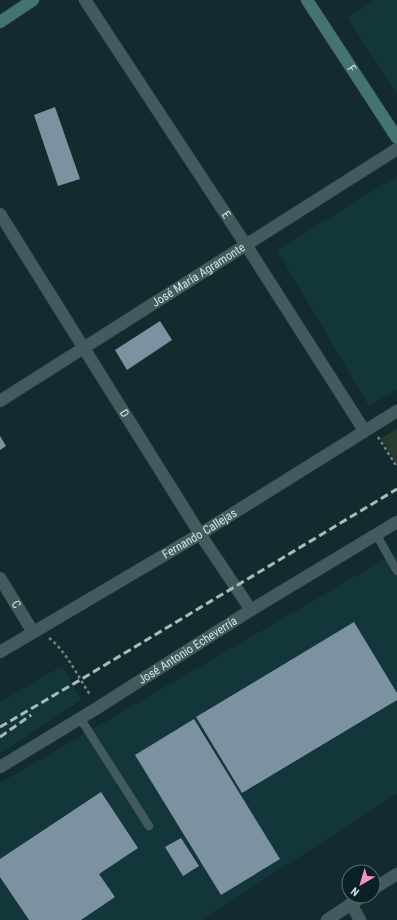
<svg xmlns="http://www.w3.org/2000/svg" width="397" height="920" viewBox="0 0 397 920" font-family="'Roboto Condensed',sans-serif">
  <rect width="100%" height="100%" fill="#132b2f"/>
  <g fill="#13363b">
    <polygon points="376,0 397,0 397,94 347,17"/>
    <polygon points="397,176 397,390 369,406 277,250"/>
    <polygon points="397,552 397,794 201,920 0,920 0,783"/>
    <polygon points="62,666 81,700 0,754 0,702"/>
  </g>
  <polygon fill="#273a2d" points="397,429 397,465 381,438"/>
  <g fill="#7d92a0">
    <polygon points="55,107 80,179 58,186 34,115"/>
    <polygon points="160,321 172,340 127,370 115,350"/>
    <polygon points="0,436 6,446 0,450"/>
    <polygon points="354,622 397,693 397,700 242,793 196,717"/>
    <polygon points="194,719 280,859 221,895 135,755"/>
    <polygon points="101,792 138,848 99,874 115,897 81,920 29,920 0,877 0,859"/>
    <polygon points="181,838 199,866 183,876 165,847"/>
  </g>
  <g fill="none" stroke-linecap="round" stroke-linejoin="round">
    <defs>
      <g id="lane">
        <polyline points="376,534 397,571"/>
        <polyline points="80,718 149,826"/>
      </g>
      <g id="street">
        <path id="s1" d="M85 0 246 245 364 430"/>
        <path id="s2" d="M0 214 200 534 251 610"/>
        <path id="s3" d="M0 401 397 149"/>
        <path id="s4" d="M0 578 33 632"/>
        <path id="s5" d="M0 652 200 534 397 411"/>
        <path id="s6" d="M0 767 94 710 251 610 397 522"/>
        <polyline points="373,889 397,874"/>
        <polyline points="351,904 360,920"/>
        <polyline points="327,920 363,896"/>
      </g>
      <g id="secondary">
        <path id="s7" d="M307 0 397 138"/>
        <polyline points="0,22 33,0"/>
      </g>
    </defs>
    <use href="#lane" stroke="#334548" stroke-width="9"/>
    <use href="#street" stroke="#334548" stroke-width="13"/>
    <use href="#secondary" stroke="#334548" stroke-width="13"/>
    <g stroke="#6f8285" stroke-width="2.5" stroke-dasharray="3 3" stroke-linecap="butt">
      <polyline points="378,437 397,467"/>
      <path d="M49 638C68 653 77 676 91 696"/>
    </g>
    <use href="#lane" stroke="#415b5f" stroke-width="8"/>
    <use href="#street" stroke="#415b5f" stroke-width="12"/>
    <use href="#secondary" stroke="#447472" stroke-width="12"/>
    <g stroke="#aababc" stroke-width="3" stroke-dasharray="8 4" stroke-linecap="butt">
      <polyline points="0,727 80,680 397,489"/>
      <polyline points="0,737 31,715"/>
    </g>
  </g>
  <g text-anchor="middle" stroke-width="4" stroke-linejoin="round" paint-order="stroke">
    <g font-size="12" fill="#d4e2e4" stroke="#082125">
      <text dy="4" stroke="none"><textPath href="#s7" startOffset="82">F</textPath></text>
      <text dy="4" stroke="none"><textPath href="#s1" startOffset="257">E</textPath></text>
      <text dy="4" stroke="none"><textPath href="#s3" startOffset="235">José María Agramonte</textPath></text>
      <text dy="4" stroke="none"><textPath href="#s2" startOffset="235">D</textPath></text>
      <text dy="4" stroke="none"><textPath href="#s5" startOffset="232">Fernando Callejas</textPath></text>
      <text dy="4" stroke="none"><textPath href="#s4" startOffset="31">C</textPath></text>
      <text dy="4" stroke="none"><textPath href="#s6" startOffset="221">José Antonio Echeverría</textPath></text>
    </g>
  </g>
  <g transform="translate(361 884) rotate(218)"><circle r="19" fill="#082125" stroke="#5a6e71"/>
  <path d="M0-3L7 15L0 10L-7 15Z" fill="#fa8fc8"/>
  <text y="-6" font-size="11" font-weight="bold" text-anchor="middle" fill="#d4e2e4">N</text>
  </g>
</svg>
